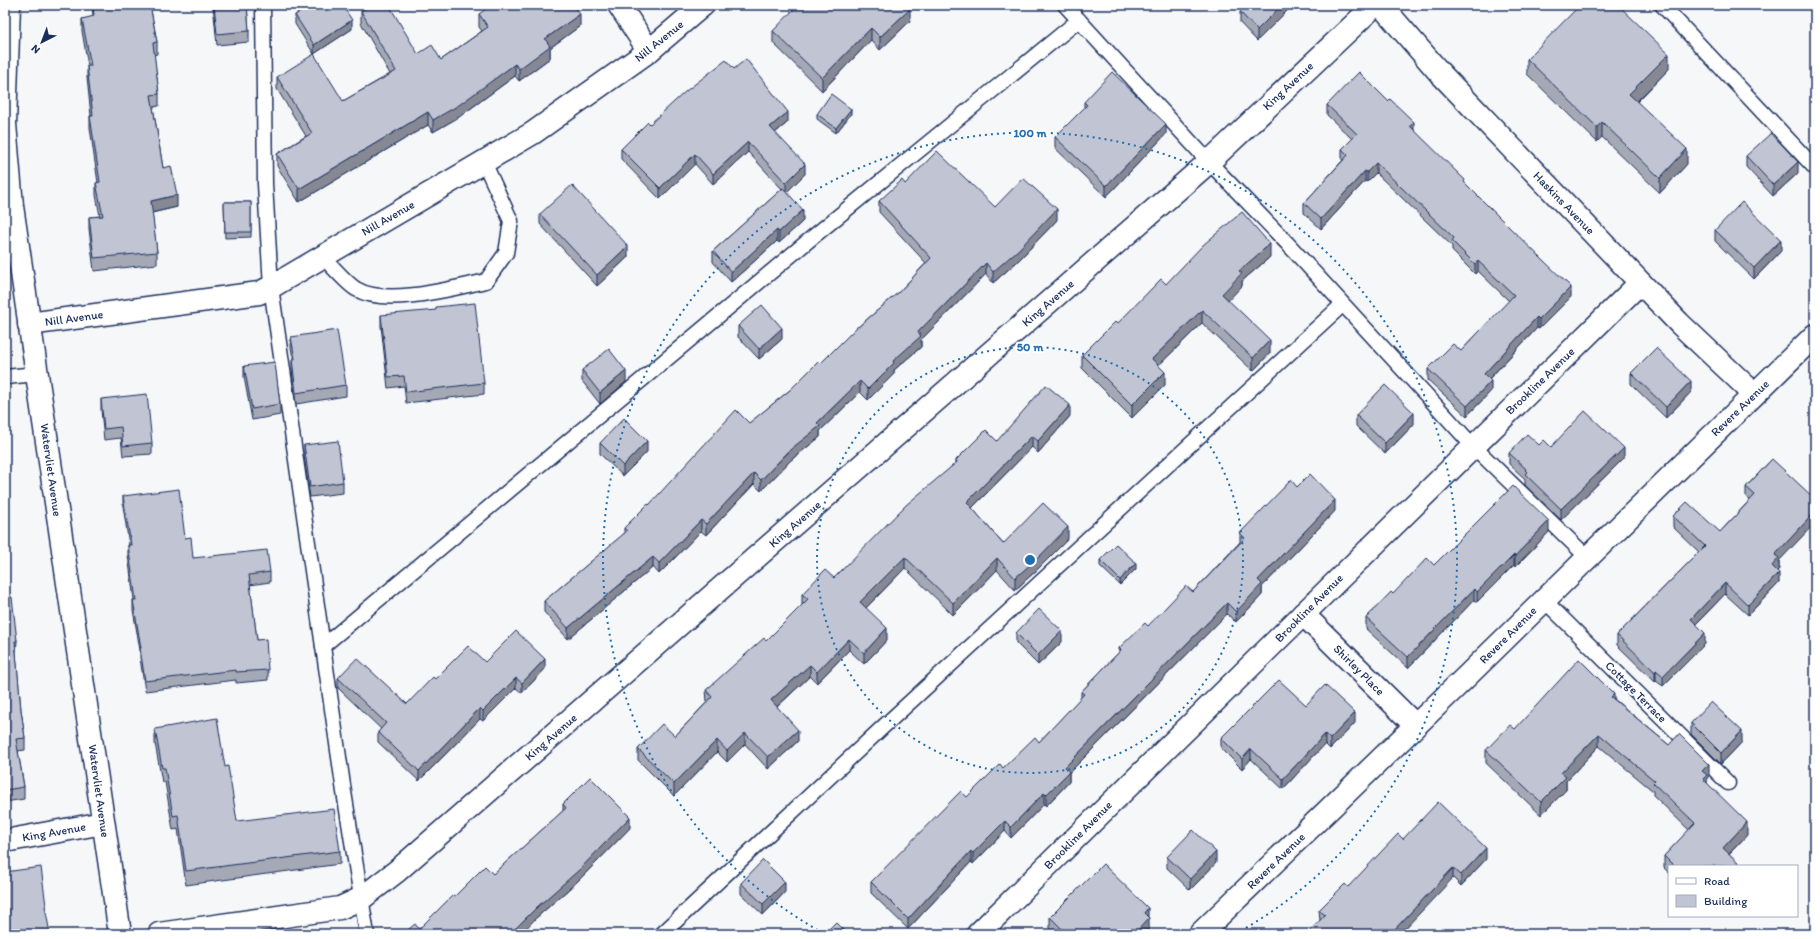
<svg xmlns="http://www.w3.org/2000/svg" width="1820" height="939" viewBox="0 0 1820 939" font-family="Itim,sans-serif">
  <rect width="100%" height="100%" fill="#f6f7f9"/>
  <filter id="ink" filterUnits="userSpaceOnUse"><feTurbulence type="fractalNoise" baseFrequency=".025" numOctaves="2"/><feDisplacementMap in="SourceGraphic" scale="8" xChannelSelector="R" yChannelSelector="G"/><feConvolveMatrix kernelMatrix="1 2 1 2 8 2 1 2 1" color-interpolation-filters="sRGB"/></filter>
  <g filter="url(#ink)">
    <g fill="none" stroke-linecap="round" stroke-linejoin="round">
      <defs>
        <g id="service">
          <polyline points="263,5 265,184 271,287 344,792 367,934"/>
          <polyline points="1065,5 1209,162 1287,243 1473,446 1587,557"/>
          <polyline points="1662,5 1815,168"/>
          <path d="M323 257C331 265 347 284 356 289 386 307 453 288 486 281L506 253 511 221 484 162"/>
          <polyline points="5,377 37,374"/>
          <polyline points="1544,600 1728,783"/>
          <polyline points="323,646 814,236 1079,20"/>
          <polyline points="662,934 884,726 1342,305"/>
        </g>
        <g id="minor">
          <polyline points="619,5 649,51"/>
          <polyline points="1381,5 1439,72 1679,323 1754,394"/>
          <polyline points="29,324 259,293 271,287 533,133 649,51 703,5"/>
          <polyline points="1303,614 1415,725"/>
          <polyline points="5,841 103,823"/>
          <polyline points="159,934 340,908 362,898 397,871 1209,162 1375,5"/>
          <polyline points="978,934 1640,283"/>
          <polyline points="1200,934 1469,674 1815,335"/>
        </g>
        <polyline id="tertiary" points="9,5 5,124 12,206 120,934"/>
      </defs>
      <use href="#service" stroke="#1b2f5e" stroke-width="17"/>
      <use href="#minor" stroke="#1b2f5e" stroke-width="25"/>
      <use href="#tertiary" stroke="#1b2f5e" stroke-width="25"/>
      <use href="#service" stroke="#fff" stroke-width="14"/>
      <use href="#minor" stroke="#fff" stroke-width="22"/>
      <use href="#tertiary" stroke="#fff" stroke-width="22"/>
    </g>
    <g fill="#a5a9b5" stroke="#1b2f5e">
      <polygon points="92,5 150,5 157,42 157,54 154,55 159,94 159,106 153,107 163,168 177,207 152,213 157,252 157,264 94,271 89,229 89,217 100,216 96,195 96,183 98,183 90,128 90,116 91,116 87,78 87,66 88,66 82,31 82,19 93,17"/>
      <polygon points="213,5 247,5 249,31 249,42 217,45"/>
      <polygon points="301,5 342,5 352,29 314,54 295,24 295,15 304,9"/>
      <polygon points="1293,5 1257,41 1240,23 1240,12"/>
      <polygon points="361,11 418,54 441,60 482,31 479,27 479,14 580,26 550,48 550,58 519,81 515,76 459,117 433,132 428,125 299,202 277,166 277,154 306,136 277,89 277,77 343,101 390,74 361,23"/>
      <polygon points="910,21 880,50 871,40 822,91 773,43 773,31"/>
      <polygon points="1527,59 1669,69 1637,102 1687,164 1660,193 1602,137 1597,142 1527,74"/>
      <polygon points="734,69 788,122 775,133 805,174 787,192 803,221 779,243 777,241 731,282 713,262 713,251 782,189 748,152 713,184 695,164 660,199 621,159 621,149"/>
      <polygon points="1084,102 1166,134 1106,197 1055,148 1055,137 1084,108"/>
      <polygon points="1327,105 1414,131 1465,183 1571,297 1539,329 1537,328 1489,379 1491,391 1467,416 1428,380 1428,369 1461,351 1509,301 1478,271 1475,274 1452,251 1452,246 1376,173 1367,182 1365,181 1321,229 1304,213 1304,203 1343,160 1342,160 1342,149 1352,139 1327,115"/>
      <polygon points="817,114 851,114 836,133 817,119"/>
      <polygon points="1746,156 1798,173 1773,196 1746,167"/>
      <polygon points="905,184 995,207 1057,220 1019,260 993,283 986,274 921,340 921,347 894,370 894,374 868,400 860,392 820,431 820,437 791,460 761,491 754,484 706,535 701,531 659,574 653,567 568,639 544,612 544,601 624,534 624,528 649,505 790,390 821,363 858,327 899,292 926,263 879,212 879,201"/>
      <polygon points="224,202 251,202 251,237 225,238"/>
      <polygon points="540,214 628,257 597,286 540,224"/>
      <polygon points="1715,230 1781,251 1754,279 1715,241"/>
      <polygon points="1270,257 1242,281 1242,286 1228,300 1270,353 1253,371 1202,323 1158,366 1165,385 1132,418 1082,368 1082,355 1117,324"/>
      <polygon points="381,315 484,383 484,394 406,403 404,386 388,388 381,326"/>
      <polygon points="738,326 782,339 759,359 738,337"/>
      <polygon points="291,337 346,385 346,396 296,404 292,370 292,359 293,359 291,348"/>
      <polygon points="244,366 280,404 280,415 252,420 244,377"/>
      <polygon points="582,370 626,382 600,404 582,381"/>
      <polygon points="1631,373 1691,392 1666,418 1631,384"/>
      <polygon points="101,399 152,443 152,454 123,456 121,438 104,440 101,410"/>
      <polygon points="1356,415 1414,424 1385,454 1356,426"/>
      <polygon points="1070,416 1038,453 1032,447 972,508 1003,544 1068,539 1039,568 1015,590 997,570 953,615 905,568 866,608 887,640 864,664 849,650 817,683 810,676 777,707 798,741 768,769 745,744 727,762 717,752 674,796 638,760 638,749 675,736 707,702 706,690 766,641 802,605 802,594 834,578 956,463 956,460 997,441"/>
      <polygon points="600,443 647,452 623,476 600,454"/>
      <polygon points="304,445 343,482 343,493 310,497 304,456"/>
      <polygon points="1539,445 1551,447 1624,458 1561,520 1525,485 1525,479 1509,464 1509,453"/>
      <polygon points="1772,459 1779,561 1779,569 1777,571 1779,583 1748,615 1725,594 1696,624 1705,644 1663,686 1656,681 1655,682 1617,645 1617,635 1699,552 1673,527 1673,516 1720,532 1750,500 1746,497 1746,487"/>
      <polygon points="1297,487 1335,511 1262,587 1262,595 1236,622 1227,614 1069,773 1069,782 1046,806 1044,804 1011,838 1005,831 973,864 971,862 908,929 871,893 871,882 967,797 1003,768 1039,742 1081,698 1081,692 1119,652 1119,648 1193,592 1240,542 1240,533"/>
      <polygon points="123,496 185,538 193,558 270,572 270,582 250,585 257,640 268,670 268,680 236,683 236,680 145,691 140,658 140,650 133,610 133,600 134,600 128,555 128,545 129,545 123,506"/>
      <polygon points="1549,532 1515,567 1514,565 1477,602 1474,600 1408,668 1366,629 1366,618 1393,594 1434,565"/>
      <polygon points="1100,560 1136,569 1120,585 1100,566"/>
      <polygon points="5,572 17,641 16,653 21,710 25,738 25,750 18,751 24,787 24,799 5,802"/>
      <polygon points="1016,633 1062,642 1038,665 1016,643"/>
      <polygon points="485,662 545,669 522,693 516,688 483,721 480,719 419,781 378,742 378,732 381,729 338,688 338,678 407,704 435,679"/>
      <polygon points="1614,699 1669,745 1709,776 1707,778 1707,783 1747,835 1729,854 1742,866 1669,866 1669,873 1664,868 1664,856 1689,830 1653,795 1653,791 1599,746 1566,781 1566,790 1541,815 1486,763 1486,750 1515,729"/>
      <polygon points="1306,705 1355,723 1330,749 1325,744 1283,789 1251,759 1242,769 1221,748 1221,738"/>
      <polygon points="1691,723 1742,742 1721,764 1691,734"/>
      <polygon points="155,729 225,767 237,821 340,851 340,864 186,885 178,829 173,830 165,782 162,782 155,743"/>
      <polygon points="563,804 630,828 579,880 536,918 419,929 455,896 493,874 563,811"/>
      <polygon points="1403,839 1486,859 1461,886 1453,878 1320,921 1319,910 1348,887"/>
      <polygon points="1167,857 1216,863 1190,890 1167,868"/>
      <polygon points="741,883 785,892 763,915 741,894"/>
      <polygon points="1050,917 1148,917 1149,928 1144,934 1056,934 1050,928"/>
    </g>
    <g fill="#868994" stroke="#1b2f5e">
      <polygon points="1282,5 1293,5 1257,41 1257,30"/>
      <polygon points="910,9 910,21 880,50 880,37"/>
      <polygon points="580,14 580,26 550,48 550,58 519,81 519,69 545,39"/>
      <polygon points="352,20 352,29 314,54 314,45"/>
      <polygon points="871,28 871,40 822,91 822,78"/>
      <polygon points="1669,54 1669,69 1629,109 1629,94"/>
      <polygon points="515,64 515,76 459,117 433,132 433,120"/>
      <polygon points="851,109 851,114 836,133 836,128"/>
      <polygon points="428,112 428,125 299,202 299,189"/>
      <polygon points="788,112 788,122 770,137 770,127"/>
      <polygon points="1414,122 1414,132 1410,126"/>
      <polygon points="1602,122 1602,137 1597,142 1597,127"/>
      <polygon points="1166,124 1166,134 1106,197 1106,186"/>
      <polygon points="748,142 748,152 713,184 713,174"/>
      <polygon points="1687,149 1687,164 1660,193 1660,178"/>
      <polygon points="695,154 695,164 660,199 660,188"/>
      <polygon points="1798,162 1798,173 1773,196 1773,185"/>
      <polygon points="1376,163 1376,173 1367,182 1367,172"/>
      <polygon points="805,164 805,174 786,193 786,183"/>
      <polygon points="1365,171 1365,181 1321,229 1321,219"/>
      <polygon points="177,195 177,207 151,213 151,201"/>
      <polygon points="1057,209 1057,220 1019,260 993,283 993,272"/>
      <polygon points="803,210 803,221 779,243 779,232"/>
      <polygon points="777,230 777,241 731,282 731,272"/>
      <polygon points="1781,240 1781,251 1754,279 1754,268"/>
      <polygon points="1270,244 1270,257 1242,281 1242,286 1222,307 1222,294 1239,271"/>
      <polygon points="628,246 628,257 597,286 597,275"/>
      <polygon points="1478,261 1478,271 1475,274 1475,264"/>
      <polygon points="986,263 986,274 921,340 921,347 894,370 894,374 868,400 868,389 918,332"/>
      <polygon points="1571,287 1571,297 1539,329 1539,319"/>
      <polygon points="1202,310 1202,323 1152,372 1152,359"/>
      <polygon points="1537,317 1537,328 1484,384 1484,374"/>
      <polygon points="782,328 782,339 759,359 759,349"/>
      <polygon points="1270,340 1270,353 1253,371 1253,358"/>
      <polygon points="626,371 626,382 600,404 600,393"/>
      <polygon points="1165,372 1165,385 1132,418 1132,405"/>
      <polygon points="860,381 860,392 820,431 820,437 791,460 761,491 761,480 817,423"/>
      <polygon points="1491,381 1491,391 1467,416 1467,406"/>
      <polygon points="1691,381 1691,392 1666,418 1666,407"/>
      <polygon points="1070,405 1070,416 1038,453 1038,441"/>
      <polygon points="1414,413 1414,424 1385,454 1385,443"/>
      <polygon points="1032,436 1032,447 967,513 967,502"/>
      <polygon points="647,441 647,452 623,476 623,466"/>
      <polygon points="1624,448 1624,458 1561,520 1561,509"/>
      <polygon points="754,473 754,484 706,535 706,524"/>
      <polygon points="1335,500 1335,511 1262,587 1262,595 1236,622 1236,612 1258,580"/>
      <polygon points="1815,512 1815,523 1779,561 1779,569 1772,577 1772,566 1775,555"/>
      <polygon points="701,520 701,531 659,574 659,563"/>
      <polygon points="1549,521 1549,532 1515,567 1515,556"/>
      <polygon points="1068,527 1068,539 1039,568 1015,590 1015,578"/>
      <polygon points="1514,555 1514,565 1477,602 1477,592"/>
      <polygon points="653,557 653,567 568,639 568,628"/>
      <polygon points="905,557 905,568 860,614 860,602"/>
      <polygon points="997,558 997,570 953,615 953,603"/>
      <polygon points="1136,563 1136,569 1120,585 1120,580"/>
      <polygon points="1779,573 1779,583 1748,615 1748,605"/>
      <polygon points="1725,583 1725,594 1691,629 1691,619"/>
      <polygon points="1474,589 1474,600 1408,668 1408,657"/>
      <polygon points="1227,603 1227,614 1069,773 1069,782 1046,806 1046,795 1065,767"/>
      <polygon points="887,628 887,640 864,664 864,653"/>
      <polygon points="1062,631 1062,642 1038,665 1038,655"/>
      <polygon points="1705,633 1705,644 1663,686 1663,676"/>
      <polygon points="849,639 849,650 817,683 817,672"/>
      <polygon points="545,659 545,669 522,693 522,683"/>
      <polygon points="810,665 810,676 771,712 771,700"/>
      <polygon points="1656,670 1656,681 1655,682 1655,672"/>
      <polygon points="516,678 516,688 483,721 483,711"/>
      <polygon points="1614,694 1614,706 1611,697"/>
      <polygon points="480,708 480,719 419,781 419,771"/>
      <polygon points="1355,713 1355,723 1330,749 1330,739"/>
      <polygon points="798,730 798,741 768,769 768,757"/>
      <polygon points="1742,731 1742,742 1721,764 1721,753"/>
      <polygon points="745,733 745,744 727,762 727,751"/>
      <polygon points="1325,734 1325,744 1283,789 1283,779"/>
      <polygon points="1599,734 1599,746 1566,781 1566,790 1541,815 1541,802 1561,773"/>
      <polygon points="717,740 717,752 674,796 674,784"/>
      <polygon points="1251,749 1251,759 1242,769 1242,759"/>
      <polygon points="1709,764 1709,776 1707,778 1707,787 1703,792 1702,771"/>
      <polygon points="1044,793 1044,804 1011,838 1011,827"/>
      <polygon points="630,817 630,828 579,880 536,918 521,934 510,934 536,908"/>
      <polygon points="1005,821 1005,831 973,864 973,853"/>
      <polygon points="1747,822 1747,835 1723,860 1723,848"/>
      <polygon points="1486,848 1486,859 1461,886 1461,875"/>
      <polygon points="971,851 971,862 908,929 908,919"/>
      <polygon points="1216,852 1216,863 1190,890 1190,879"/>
      <polygon points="1453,868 1453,878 1400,934 1393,934 1393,931"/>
      <polygon points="785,882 785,892 763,915 763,904"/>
      <polygon points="1148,908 1148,919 1149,918 1149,928 1144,934 1134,934 1144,913"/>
    </g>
    <g fill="#c0c4d3" stroke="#1b2f5e">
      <polygon points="93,5 150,5 157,42 153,43 159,94 151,95 163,168 171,166 177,195 151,201 157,252 94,258 89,217 103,216 96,183 100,182 90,116 93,116 87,66 91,66 82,19 94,16"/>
      <polygon points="214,5 247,5 249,31 217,34"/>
      <polygon points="307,5 342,5 352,20 314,45 295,15 308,7"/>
      <polygon points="371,5 389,5 418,54 432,45 441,60 488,27 479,14 491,5 573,5 580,14 545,39 550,46 519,69 515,64 459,105 433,120 428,112 299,189 277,154 312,133 277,77 314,54 343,101 396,71 361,11"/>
      <polygon points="798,5 906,5 910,9 880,37 871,28 822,78 773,31"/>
      <polygon points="1247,5 1282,5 1257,30 1240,12"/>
      <polygon points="1580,5 1618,5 1669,54 1629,94 1687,149 1660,178 1602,122 1597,127 1527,59"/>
      <polygon points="746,59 788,112 770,127 805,164 786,183 748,142 713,174 695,154 660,188 621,149 648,122 650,124 686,91 726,60 734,69"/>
      <polygon points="1112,72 1166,124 1106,186 1055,137 1087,105 1084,102"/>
      <polygon points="1359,72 1388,101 1390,99 1414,122 1410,126 1465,180 1464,182 1510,228 1571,287 1539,319 1537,317 1484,374 1491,381 1467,406 1428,369 1453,344 1461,351 1514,295 1478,261 1475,264 1452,241 1454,238 1376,163 1367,172 1365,171 1321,219 1304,203 1348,155 1342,149 1357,134 1327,105"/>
      <polygon points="831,94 851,109 836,128 817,114"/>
      <polygon points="1771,133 1798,162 1773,185 1746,156"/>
      <polygon points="937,151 995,207 1023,178 1057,209 1019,249 993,272 986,263 918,332 921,336 893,361 894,363 868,389 860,381 817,423 820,426 791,449 761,480 754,473 706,524 701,520 659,563 653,557 568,628 544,601 627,531 624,528 648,504 649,505 736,410 749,423 790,390 819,361 821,363 858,326 858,327 899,292 931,258 879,201 902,180 905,184"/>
      <polygon points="572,185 628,246 597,275 540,214"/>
      <polygon points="783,188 803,210 779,232 777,230 731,272 713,251"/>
      <polygon points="224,202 251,202 251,232 225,232"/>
      <polygon points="1742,202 1781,240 1754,268 1715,230"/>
      <polygon points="1242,212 1270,244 1239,271 1242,273 1222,294 1270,340 1253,358 1202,310 1152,359 1165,372 1132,405 1082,355 1115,322 1117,324 1161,279 1166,284 1203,245"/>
      <polygon points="475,303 484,383 406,392 404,376 388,377 381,315 436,310 436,307"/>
      <polygon points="762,305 782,328 759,349 738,326"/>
      <polygon points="337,330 346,385 296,393 292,359 295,359 291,337"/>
      <polygon points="1656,348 1691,381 1666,407 1631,373"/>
      <polygon points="609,349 626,371 600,393 582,370"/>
      <polygon points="275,362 280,404 252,409 244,366"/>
      <polygon points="1046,385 1070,405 1038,441 1032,436 967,502 1003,544 1043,503 1068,527 1039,557 1015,578 997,558 953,603 905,557 860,602 887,628 864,653 849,639 817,672 810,665 771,700 798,730 768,757 745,733 727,751 717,740 674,784 638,749 662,724 675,736 712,697 706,690 764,638 766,641 808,599 802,594 825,570 834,578 906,505 957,462 956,460 986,430 997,441"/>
      <polygon points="1385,385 1414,413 1385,443 1356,415"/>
      <polygon points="147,394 152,443 123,446 121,427 104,429 101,399"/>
      <polygon points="1585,411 1624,448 1561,509 1525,474 1527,472 1525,470 1526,469 1509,453 1527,434 1539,445 1544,440 1551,447"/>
      <polygon points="624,418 647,441 623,466 600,443"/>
      <polygon points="338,441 343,482 310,487 304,445"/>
      <polygon points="1772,459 1815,499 1815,512 1775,555 1779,558 1772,566 1779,573 1748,605 1725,583 1691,619 1705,633 1663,676 1656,670 1655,672 1617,635 1705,546 1673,516 1687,502 1720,532 1755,495 1746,487"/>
      <polygon points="1310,474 1335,500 1258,580 1262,584 1236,612 1227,603 1065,767 1069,772 1046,795 1044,793 1011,827 1005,821 973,853 971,851 908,919 871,882 961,791 967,797 1000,764 1003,768 1035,737 1039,742 1084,694 1081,692 1121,650 1119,648 1145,623 1148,626 1186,586 1193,592 1245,538 1240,533 1291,480 1297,487"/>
      <polygon points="1513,486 1549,521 1515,556 1514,555 1477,592 1474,589 1408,657 1366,618 1391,592 1393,594 1427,558 1434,565"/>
      <polygon points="179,489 185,538 191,537 193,558 267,550 270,572 249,575 257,640 266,639 268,670 236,672 236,670 145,681 140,648 141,648 133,600 136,600 128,545 131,545 123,496"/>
      <polygon points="1116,544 1136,563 1120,580 1100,560"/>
      <polygon points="5,572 9,598 12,597 17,641 15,641 21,710 25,738 16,739 24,787 5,790"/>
      <polygon points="1039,609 1062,631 1038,655 1016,633"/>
      <polygon points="516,631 545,659 522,683 516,678 483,711 480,708 419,771 378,732 386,723 338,678 357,658 407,704 433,677 435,679 468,646 485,662"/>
      <polygon points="1579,659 1614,694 1611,697 1669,745 1679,734 1709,764 1702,771 1707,775 1703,779 1747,822 1723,848 1742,866 1674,866 1664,856 1695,823 1653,783 1655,781 1599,734 1561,773 1566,777 1541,802 1486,750 1510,725 1515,729"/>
      <polygon points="1279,680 1306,705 1325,685 1355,713 1330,739 1325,734 1283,779 1251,749 1242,759 1221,738"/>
      <polygon points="1711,702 1742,731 1721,753 1691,723"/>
      <polygon points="217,718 225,767 228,766 237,821 334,809 340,851 186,871 178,815 173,816 165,768 162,768 155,729"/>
      <polygon points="590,777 630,817 579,870 536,908 510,934 403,934 415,924 419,929 453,895 455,896 485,866 493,874 566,808 563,804"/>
      <polygon points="1438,802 1486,848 1461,875 1453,868 1393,931 1395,933 1395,934 1307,934 1325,915 1319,910 1345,884 1348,887 1398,834 1403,839"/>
      <polygon points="1193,830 1216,852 1190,879 1167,857"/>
      <polygon points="763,860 785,882 763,904 741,883"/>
      <polygon points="1103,864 1148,908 1144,913 1149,918 1134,934 1067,934 1050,917"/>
      <polygon points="41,867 46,906 45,906 50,934 5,934 5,872"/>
      <polygon points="836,922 848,934 824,934"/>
    </g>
  </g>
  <g fill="none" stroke="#1f6fb2" stroke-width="2" stroke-dasharray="2 4">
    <circle cx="1030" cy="560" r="213"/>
    <path d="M823 933A427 427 0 1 1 1237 933"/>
  </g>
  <g text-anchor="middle" stroke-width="4" stroke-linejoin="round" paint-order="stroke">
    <g font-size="12" fill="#1b2f5e" stroke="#fff">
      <text transform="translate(659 41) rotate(-39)" y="4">Nill Avenue</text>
      <text transform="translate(1288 86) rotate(-43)" y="4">King Avenue</text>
      <text transform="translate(1564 203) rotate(46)" y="4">Haskins Avenue</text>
      <text transform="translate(388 218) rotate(-30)" y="4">Nill Avenue</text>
      <text transform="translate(1048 303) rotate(-41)" y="4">King Avenue</text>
      <text transform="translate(74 318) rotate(-8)" y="4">Nill Avenue</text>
      <text transform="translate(1540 381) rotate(-44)" y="4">Brookline Avenue</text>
      <text transform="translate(1740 408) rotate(-44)" y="4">Revere Avenue</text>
      <text transform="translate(51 470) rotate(82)" y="4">Watervliet Avenue</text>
      <text transform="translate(795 524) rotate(-41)" y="4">King Avenue</text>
      <text transform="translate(1309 608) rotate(-45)" y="4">Brookline Avenue</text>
      <text transform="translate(1508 635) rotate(-45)" y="4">Revere Avenue</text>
      <text transform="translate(1359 670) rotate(45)" y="4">Shirley Place</text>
      <text transform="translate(1636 692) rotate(45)" y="4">Cottage Terrace</text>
      <text transform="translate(551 737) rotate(-41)" y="4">King Avenue</text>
      <text transform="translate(99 791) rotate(82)" y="4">Watervliet Avenue</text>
      <text transform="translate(54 832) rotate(-10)" y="4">King Avenue</text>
      <text transform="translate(1078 835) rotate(-45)" y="4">Brookline Avenue</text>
      <text transform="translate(1276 861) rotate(-44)" y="4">Revere Avenue</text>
    </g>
  </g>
  <circle cx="1030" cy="560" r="6" fill="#1f6fb2" stroke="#fff" stroke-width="2"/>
  <g font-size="12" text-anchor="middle" font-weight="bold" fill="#1f6fb2" stroke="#fff" stroke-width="4" stroke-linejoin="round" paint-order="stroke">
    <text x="1030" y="137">100 m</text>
    <text x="1030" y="351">50 m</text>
  </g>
  <rect width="1820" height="939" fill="none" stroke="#fff" stroke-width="20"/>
  <rect x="10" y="10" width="1800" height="919" fill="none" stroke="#1b2f5e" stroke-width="1.5" filter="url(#ink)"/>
  <rect x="1668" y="865" width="130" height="52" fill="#ffffff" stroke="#a4acbf"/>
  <rect x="1676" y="878" width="20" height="6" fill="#ffffff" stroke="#a4acbf"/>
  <text x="1704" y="885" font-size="12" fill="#1b2f5e">Road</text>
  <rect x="1676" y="895" width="20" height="12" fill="#c0c4d3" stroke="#a4acbf"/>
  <text x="1704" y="905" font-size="12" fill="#1b2f5e">Building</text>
  <g transform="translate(42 42) rotate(222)" stroke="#ffffff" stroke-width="3" paint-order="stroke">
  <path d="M0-3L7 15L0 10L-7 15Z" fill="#1b2f5e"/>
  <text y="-6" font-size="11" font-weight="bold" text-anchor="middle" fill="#1b2f5e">N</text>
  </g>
</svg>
